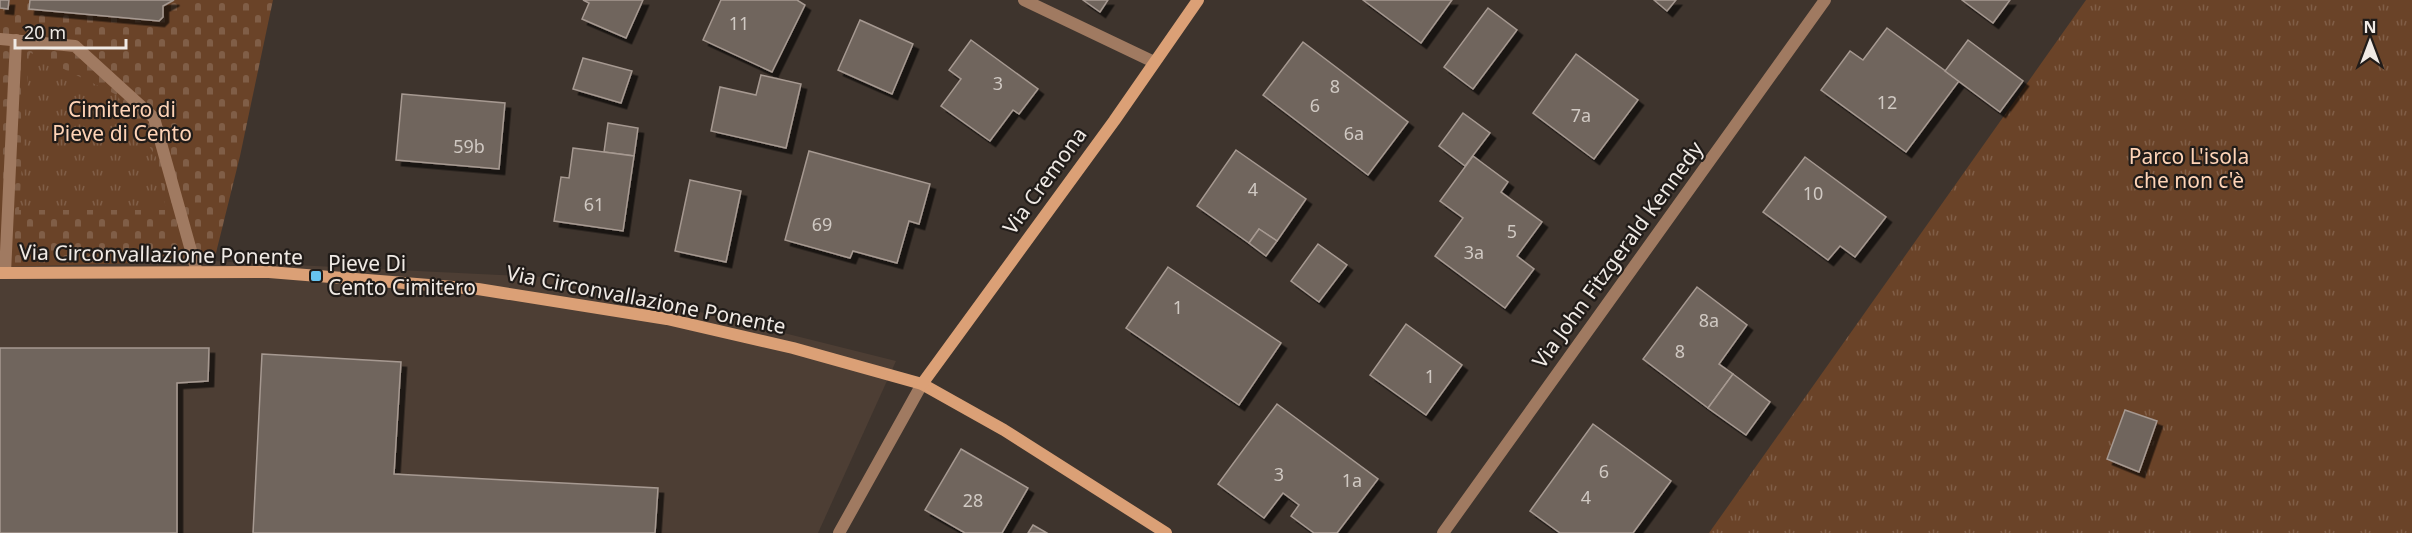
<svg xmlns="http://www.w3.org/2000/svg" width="2412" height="533" viewBox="0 0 2412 533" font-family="'Noto Sans',sans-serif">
  <defs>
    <pattern id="cemetery-stones" width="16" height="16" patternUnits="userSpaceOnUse" patternTransform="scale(1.5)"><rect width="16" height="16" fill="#6a4328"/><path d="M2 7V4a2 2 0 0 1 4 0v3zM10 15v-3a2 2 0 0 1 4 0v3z" fill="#805e47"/></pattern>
    <pattern id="park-tufts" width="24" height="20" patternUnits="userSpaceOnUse" patternTransform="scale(1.5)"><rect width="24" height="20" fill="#6a4328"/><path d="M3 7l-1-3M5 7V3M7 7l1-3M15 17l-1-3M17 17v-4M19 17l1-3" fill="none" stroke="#805e47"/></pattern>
    <filter id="shadow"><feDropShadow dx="5.5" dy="5.5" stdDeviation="0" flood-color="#0009"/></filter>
  </defs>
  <rect width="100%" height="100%" fill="#3e342d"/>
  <polygon fill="#4d3e34" points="214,261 564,278 896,361 818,533 0,533 0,267"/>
  <polygon fill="url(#cemetery-stones)" points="0,0 273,0 240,156 214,261 0,267"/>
  <g fill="url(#park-tufts)">
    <polygon points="2086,0 2412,0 2412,533 1709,533"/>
    <polygon points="29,52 117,95 156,157 166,210 19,210"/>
  </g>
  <g fill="#70655d" stroke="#a69991" stroke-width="1.5" filter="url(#shadow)">
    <polygon points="0,0 9,0 8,9 0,8"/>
    <polygon points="30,0 174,0 163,6 163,17 159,21 29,9"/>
    <polygon points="583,0 643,0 626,38 582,19 589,3"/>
    <polygon points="721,0 797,0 805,5 772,72 703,40"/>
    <polygon points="1083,0 1108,0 1100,12"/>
    <polygon points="1363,0 1452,0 1421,43"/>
    <polygon points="1654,0 1676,0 1667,11"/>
    <polygon points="1962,0 2010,0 1993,23"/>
    <polygon points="1488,8 1517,30 1473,89 1444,67"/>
    <polygon points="860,20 913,44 892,94 838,70"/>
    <polygon points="1887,28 1959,81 1906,152 1821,90 1850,51 1863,60"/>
    <polygon points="971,40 1038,89 1019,114 1013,110 990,141 941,106 961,79 949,70"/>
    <polygon points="1968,40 2023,81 2000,112 1945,71"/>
    <polygon points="1303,42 1408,122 1368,175 1263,95"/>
    <polygon points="1576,54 1638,100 1594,159 1533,113"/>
    <polygon points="583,58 632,71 621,103 573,89"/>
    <polygon points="761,75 801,84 786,148 711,131 720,87 756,95"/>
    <polygon points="402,94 505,103 499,169 396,160"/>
    <polygon points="1463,113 1490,133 1465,166 1439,146"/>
    <polygon points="608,123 638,128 634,156 604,152"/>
    <polygon points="573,148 634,156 623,231 554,221 561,177 569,178"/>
    <polygon points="1236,150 1306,199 1277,241 1259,229 1249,243 1197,206"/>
    <polygon points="809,151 930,184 919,224 909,221 897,263 853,251 850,258 785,240"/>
    <polygon points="1473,156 1508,182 1501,192 1542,222 1517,256 1534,269 1505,308 1435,256 1463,218 1440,201"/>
    <polygon points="1805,157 1886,217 1855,257 1840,246 1828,260 1763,212"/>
    <polygon points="690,180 741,191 726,262 675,251"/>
    <polygon points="1259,229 1277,241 1266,256 1249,243"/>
    <polygon points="1318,244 1347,265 1319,302 1291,281"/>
    <polygon points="1168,267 1281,343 1239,405 1126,328"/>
    <polygon points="1697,287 1747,325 1719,364 1733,374 1708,408 1643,359"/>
    <polygon points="1406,324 1462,365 1426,415 1370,375"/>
    <polygon points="0,348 209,348 208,381 177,383 177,533 0,533"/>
    <polygon points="262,354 401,362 394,474 658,488 655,533 253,533"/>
    <polygon points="1733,374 1770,402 1746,435 1708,408"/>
    <polygon points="1277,404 1378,479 1337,533 1314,533 1291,516 1299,505 1283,493 1264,518 1218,484"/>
    <polygon points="2125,410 2157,421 2139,472 2107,459"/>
    <polygon points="1593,424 1671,481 1633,533 1560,533 1530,511"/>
    <polygon points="961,449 1028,488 1002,533 965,533 925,510"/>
    <polygon points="1033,525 1047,533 1028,533"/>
  </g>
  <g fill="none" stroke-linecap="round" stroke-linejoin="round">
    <g stroke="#a07a61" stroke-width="12">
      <polyline points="0,39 75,46 154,118 197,272"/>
      <polyline points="5,273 16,40"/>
    </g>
    <g stroke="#a07a61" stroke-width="12">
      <polyline points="1024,0 1154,62"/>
      <polyline points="839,533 922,384"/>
      <polyline points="1443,533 1825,0"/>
    </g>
    <g stroke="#dba076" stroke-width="12">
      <polyline points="0,273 269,272 478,289 667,319 793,348 922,384 1004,430 1166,533"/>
      <polyline points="922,384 1114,121 1198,0"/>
    </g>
  </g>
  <rect fill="#67c4f0" stroke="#211c19" stroke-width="2" x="310" y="270" width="12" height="12" rx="3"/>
  <g text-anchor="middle" stroke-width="4.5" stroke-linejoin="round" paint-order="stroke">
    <g font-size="18" fill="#d0c9c3">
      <text x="739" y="30">11</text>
      <text x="998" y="90">3</text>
      <text x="1335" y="93">8</text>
      <text x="1887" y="109">12</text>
      <text x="1315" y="112">6</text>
      <text x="1581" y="122">7a</text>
      <text x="1354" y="140">6a</text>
      <text x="469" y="153">59b</text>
      <text x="1253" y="196">4</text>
      <text x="1813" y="200">10</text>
      <text x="594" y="211">61</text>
      <text x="822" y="231">69</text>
      <text x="1512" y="238">5</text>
      <text x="1474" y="259">3a</text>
      <text x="1178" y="314">1</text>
      <text x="1709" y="327">8a</text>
      <text x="1680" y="358">8</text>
      <text x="1430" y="383">1</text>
      <text x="1604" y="478">6</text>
      <text x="1279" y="481">3</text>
      <text x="1352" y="487">1a</text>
      <text x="1586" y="504">4</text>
      <text x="973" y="507">28</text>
    </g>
    <g font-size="21" fill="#ffd4b7" stroke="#211c19">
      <text x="122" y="117">Cimitero di<tspan x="122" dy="24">Pieve di Cento</tspan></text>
      <text x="2189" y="164">Parco L'isola<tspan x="2189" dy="24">che non c'è</tspan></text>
    </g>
    <g font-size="21" fill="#f0eae5" stroke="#211c19">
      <text transform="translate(1045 181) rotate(-54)" y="7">Via Cremona</text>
      <text transform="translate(161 255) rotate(1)" y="7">Via Circonvallazione Ponente</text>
      <text transform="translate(1618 255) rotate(-54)" y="7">Via John Fitzgerald Kennedy</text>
      <text transform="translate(646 300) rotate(11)" y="7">Via Circonvallazione Ponente</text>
    </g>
    <g font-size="21" fill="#f0eae5" stroke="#211c19" text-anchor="start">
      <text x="328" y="271">Pieve Di<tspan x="328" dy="24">Cento Cimitero</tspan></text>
    </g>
  </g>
  <g transform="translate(2370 42)" stroke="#211c19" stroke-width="4.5" paint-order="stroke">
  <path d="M0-4.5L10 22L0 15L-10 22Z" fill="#f0eae5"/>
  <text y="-9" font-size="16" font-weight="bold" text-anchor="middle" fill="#f0eae5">N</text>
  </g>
  <path d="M15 39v9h111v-9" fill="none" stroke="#f0eae5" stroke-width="3"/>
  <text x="24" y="39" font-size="18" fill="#f0eae5" stroke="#211c19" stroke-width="4.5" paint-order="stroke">20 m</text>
</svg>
